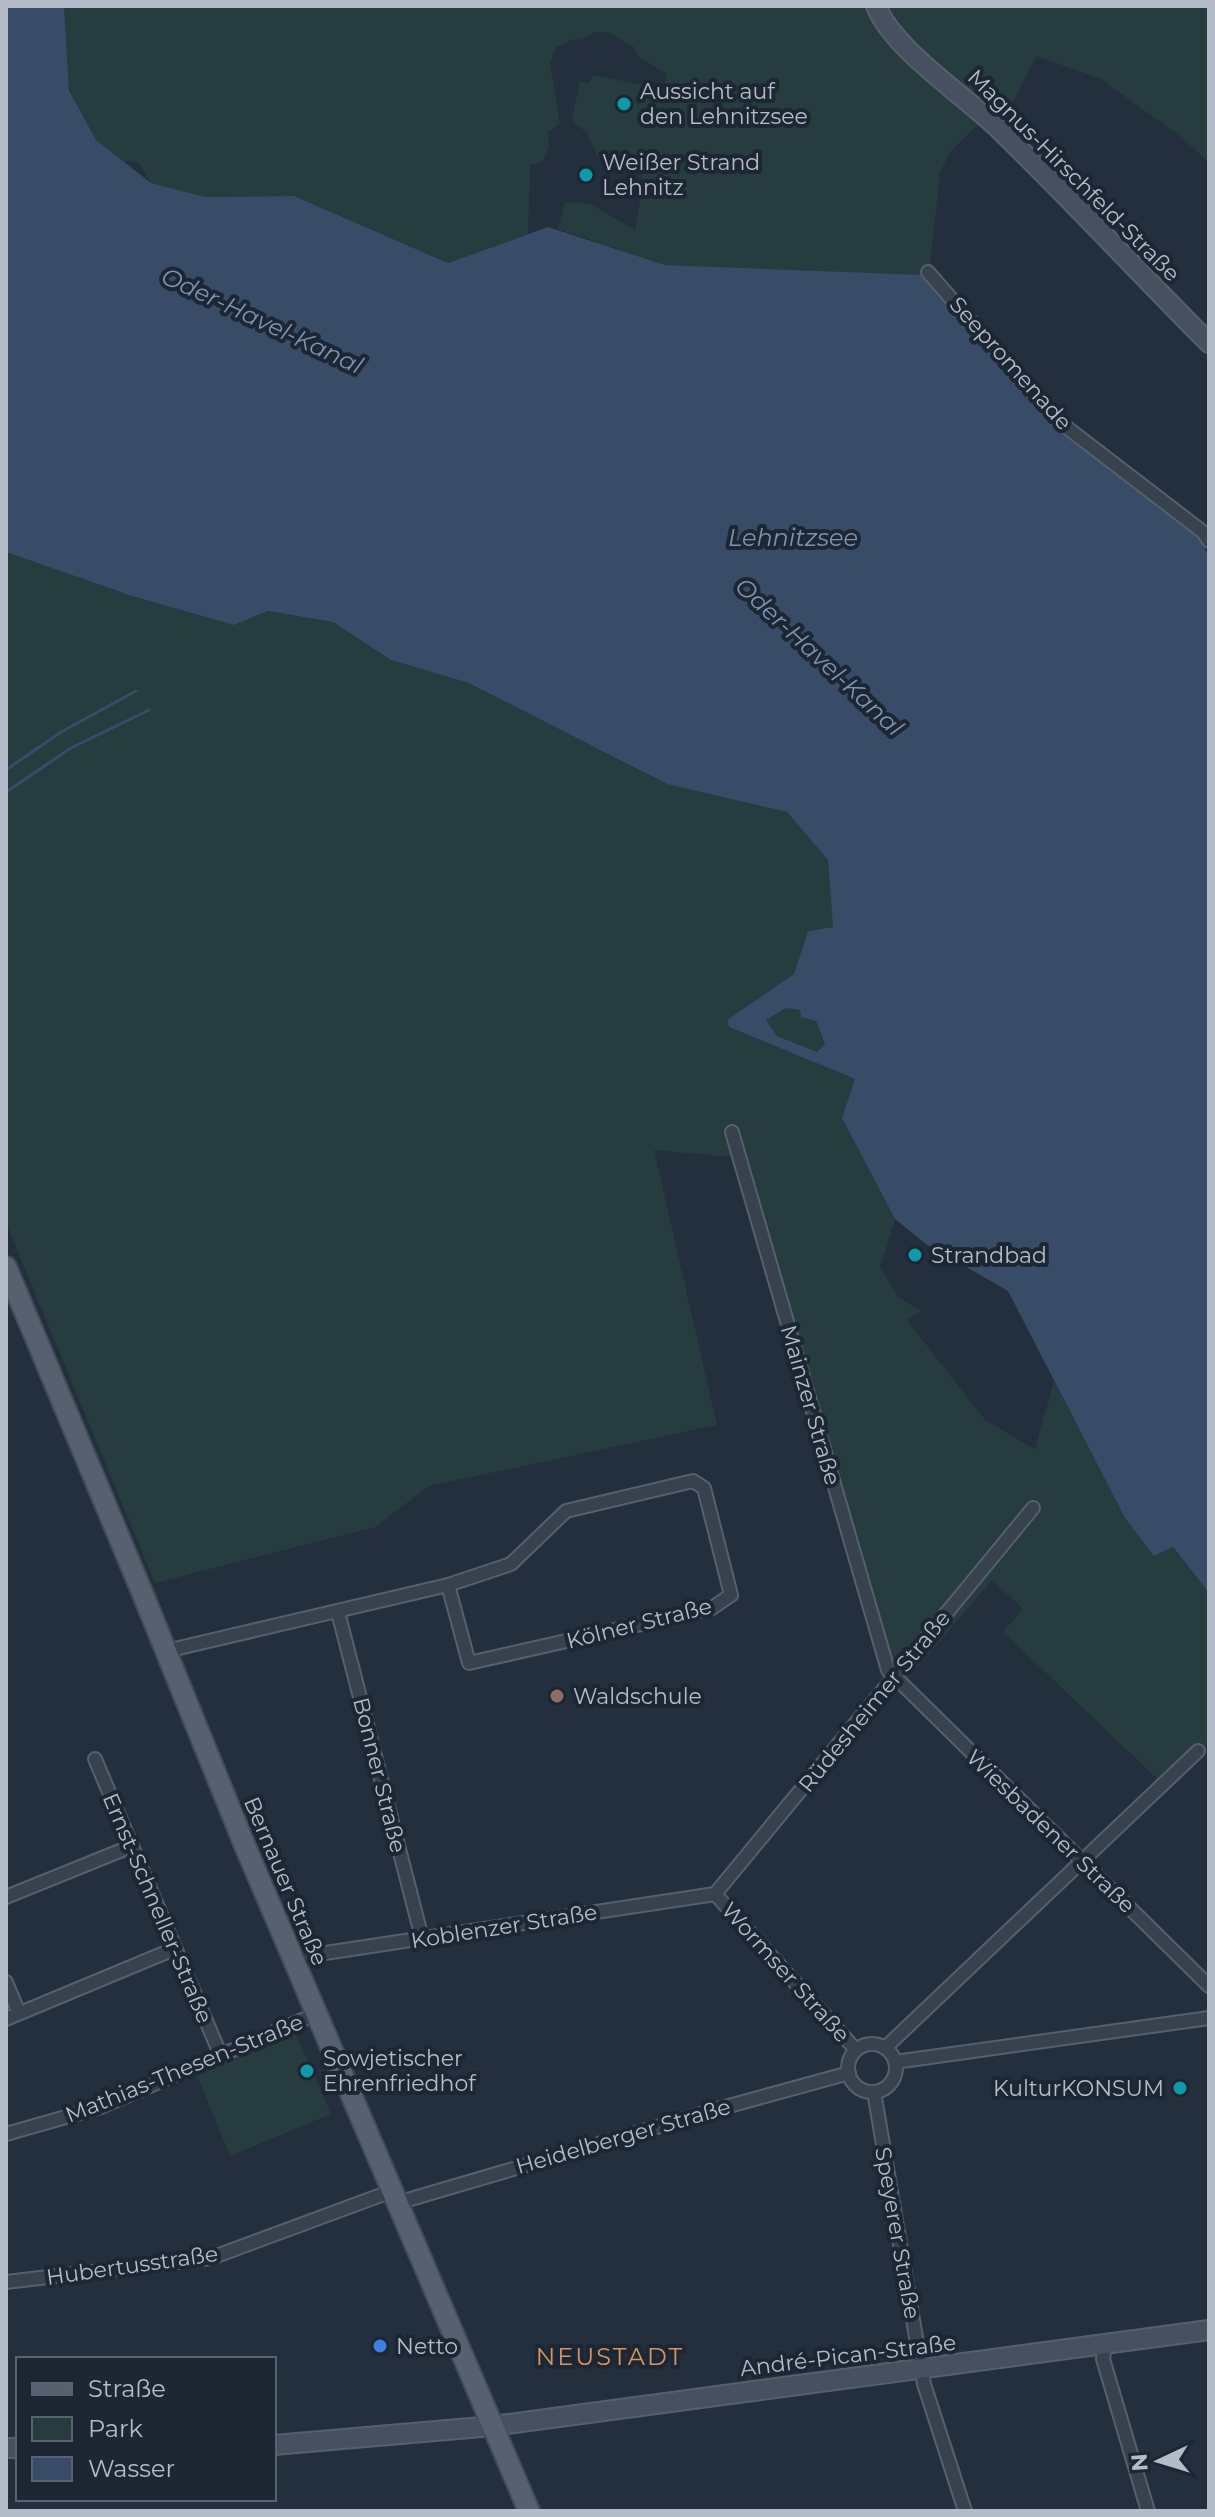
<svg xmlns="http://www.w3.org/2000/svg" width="1215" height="2517" viewBox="0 0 1215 2517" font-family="Montserrat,sans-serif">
  <rect width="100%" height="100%" fill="#242f3e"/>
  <g fill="#263c3f">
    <polygon points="64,6 1209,6 1209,162 1176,133 1099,78 1036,56 1005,118 980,123 951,151 940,172 930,266 925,275 665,265 558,229 565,202 591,204 635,230 642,190 641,170 620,159 597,155 587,133 572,121 580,81 588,84 593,75 663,89 667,74 638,56 634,47 608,32 594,32 581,40 574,39 556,47 550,63 560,124 548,132 549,147 543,161 530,165 528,234 448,263 294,196 205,197 151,183 138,162 122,161 96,140 69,89"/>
    <polygon points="6,552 132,596 234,625 268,611 333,622 391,660 469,683 667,784 787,812 828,860 833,927 808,931 794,974 727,1020 729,1027 855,1079 842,1118 895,1219 880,1267 898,1297 921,1311 907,1320 985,1420 1035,1449 1054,1381 1125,1518 1172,1547 1209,1593 1209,1747 1167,1788 1003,1632 1023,1609 992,1580 900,1687 888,1669 741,1158 654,1150 717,1425 429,1486 375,1527 155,1583 6,1223"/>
    <polygon points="786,1008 800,1010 802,1017 816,1021 825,1044 817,1052 777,1036 766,1020"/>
    <polygon points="292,2025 331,2114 230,2156 194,2068"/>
  </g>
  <path fill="#394c67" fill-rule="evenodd" d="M6 6H64L69 90 96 140 151 183 205 197 294 196 448 263 548 227 665 265 925 275 1049 422 1199 538 1209 557V1593L1173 1547 1154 1556 1125 1518 1008 1291 926 1244 895 1219 842 1118 855 1079 729 1027 727 1020 794 974 808 931 833 927 828 860 787 812 667 784 469 683 391 660 333 622 268 611 234 625 132 596 6 552ZM786 1008 800 1010 801 1017 816 1021 825 1044 817 1052 777 1036 766 1020Z"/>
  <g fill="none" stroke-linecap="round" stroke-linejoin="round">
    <g stroke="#394c67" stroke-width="3">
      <polyline points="6,770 61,732 136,691"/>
      <polyline points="6,792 71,748 149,710"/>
    </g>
    <defs>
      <g id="street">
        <polyline points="928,272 1057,420 1203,532 1209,541"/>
        <polyline points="732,1132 888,1670 1209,1986"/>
        <polyline points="338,1612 422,1938"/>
        <polyline points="166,1651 448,1585 511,1564 566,1511 693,1481 704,1488 731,1595 712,1608 469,1663 448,1585"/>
        <polyline points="95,1759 221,2056"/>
        <polyline points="715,1894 1033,1508"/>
        <polyline points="715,1894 856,2050"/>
        <polyline points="6,1897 132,1846"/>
        <polyline points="294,1963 312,1955 715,1894"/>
        <polyline points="6,1982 19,2013"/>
        <polyline points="6,2019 174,1949"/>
        <circle cx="872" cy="2068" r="24"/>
        <polyline points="885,2048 1198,1751"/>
        <polyline points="895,2062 1209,2018"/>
        <polyline points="874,2092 924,2384 965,2511"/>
        <polyline points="6,2134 101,2107 316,2014"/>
        <polyline points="397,2203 718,2109 849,2073"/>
        <polyline points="6,2282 211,2258 392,2191"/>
        <polyline points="1105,2345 1103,2359 1148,2511"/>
      </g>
      <g id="secondary">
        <path d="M876 6C894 50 964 95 1000 130 1071 199 1139 273 1209 343"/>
        <polyline points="274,2445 493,2426 1209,2330"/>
        <polyline points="6,2448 18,2448"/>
      </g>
      <polyline id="primary" points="6,1267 142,1592 245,1846 529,2511"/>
    </defs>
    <use href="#street" stroke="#565f6c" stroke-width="16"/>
    <use href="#secondary" stroke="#565f6c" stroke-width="22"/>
    <use href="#primary" stroke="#414a57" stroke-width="24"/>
    <use href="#street" stroke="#38414e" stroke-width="12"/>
    <use href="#secondary" stroke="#465061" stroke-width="18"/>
    <use href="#primary" stroke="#56606e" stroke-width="20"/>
  </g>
  <g fill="#0f9aa8" stroke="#1d2633" stroke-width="3">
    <circle cx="624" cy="104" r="8"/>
    <circle cx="586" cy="175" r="8"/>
    <circle cx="915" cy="1255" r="8"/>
    <circle cx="307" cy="2071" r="8"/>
    <circle cx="1180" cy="2088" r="8"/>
  </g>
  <circle fill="#8d6e63" stroke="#1d2633" stroke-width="3" cx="557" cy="1696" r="8"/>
  <circle fill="#3f7fe0" stroke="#1d2633" stroke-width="3" cx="380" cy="2346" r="8"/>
  <g text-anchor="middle" stroke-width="8" stroke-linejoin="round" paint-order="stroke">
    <g font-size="22" fill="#b4bcc9" stroke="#1d2633" text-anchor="start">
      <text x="640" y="99">Aussicht auf<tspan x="640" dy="25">den Lehnitzsee</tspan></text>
      <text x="602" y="170">Weißer Strand<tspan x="602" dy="25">Lehnitz</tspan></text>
      <text x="931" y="1263">Strandbad</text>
      <text x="573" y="1704">Waldschule</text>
      <text x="323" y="2066">Sowjetischer<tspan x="323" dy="25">Ehrenfriedhof</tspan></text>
      <text x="1164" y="2096" text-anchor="end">KulturKONSUM</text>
      <text x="396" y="2354">Netto</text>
    </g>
    <g font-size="22" fill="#b4bcc9" stroke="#1d2633">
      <text transform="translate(1074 175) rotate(45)" y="8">Magnus-Hirschfeld-Straße</text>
      <text transform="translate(1011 363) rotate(48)" y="8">Seepromenade</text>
      <text transform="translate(811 1405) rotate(74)" y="8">Mainzer Straße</text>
      <text transform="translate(639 1623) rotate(-14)" y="8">Kölner Straße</text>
      <text transform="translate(874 1701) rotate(-51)" y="8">Rüdesheimer Straße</text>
      <text transform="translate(380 1775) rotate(76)" y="8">Bonner Straße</text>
      <text transform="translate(1051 1831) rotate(44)" y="8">Wiesbadener Straße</text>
      <text transform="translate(286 1881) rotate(67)" y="8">Bernauer Straße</text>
      <text transform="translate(158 1908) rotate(67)" y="8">Ernst-Schneller-Straße</text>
      <text transform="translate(504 1926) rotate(-9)" y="8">Koblenzer Straße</text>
      <text transform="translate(786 1972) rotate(48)" y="8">Wormser Straße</text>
      <text transform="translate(184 2068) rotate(-22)" y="8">Mathias-Thesen-Straße</text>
      <text transform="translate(623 2136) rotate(-16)" y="8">Heidelberger Straße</text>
      <text transform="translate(898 2233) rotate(80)" y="8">Speyerer Straße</text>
      <text transform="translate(132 2265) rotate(-8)" y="8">Hubertusstraße</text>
      <text transform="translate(848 2355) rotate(-7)" y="8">André-Pican-Straße</text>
    </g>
    <g font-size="24" font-style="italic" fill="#7c92b1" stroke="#1d2633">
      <text transform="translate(262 321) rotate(25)" y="8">Oder-Havel-Kanal</text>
      <text x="793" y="546">Lehnitzsee</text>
      <text transform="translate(819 657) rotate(43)" y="8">Oder-Havel-Kanal</text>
    </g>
    <g font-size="24" letter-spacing="2" fill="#d59563" stroke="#1d2633">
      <text x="610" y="2365">NEUSTADT</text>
    </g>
  </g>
  <rect width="1215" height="2517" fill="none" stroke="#b4bcc9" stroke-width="16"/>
  <rect x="16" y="2357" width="260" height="144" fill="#1d2633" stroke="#59626f" stroke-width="2"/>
  <rect x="32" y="2383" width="40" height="12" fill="#56606e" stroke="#59626f" stroke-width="2"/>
  <text x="88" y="2397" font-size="24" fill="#b4bcc9">Straße</text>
  <rect x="32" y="2417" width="40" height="24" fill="#263c3f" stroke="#59626f" stroke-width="2"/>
  <text x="88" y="2437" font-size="24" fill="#b4bcc9">Park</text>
  <rect x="32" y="2457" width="40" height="24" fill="#394c67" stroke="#59626f" stroke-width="2"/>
  <text x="88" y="2477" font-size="24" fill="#b4bcc9">Wasser</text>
  <g transform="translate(1159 2461) rotate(266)" stroke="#1d2633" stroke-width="6" paint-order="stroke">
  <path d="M0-6L14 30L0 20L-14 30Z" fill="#b4bcc9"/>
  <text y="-12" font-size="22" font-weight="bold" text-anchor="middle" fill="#b4bcc9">N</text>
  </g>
</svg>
